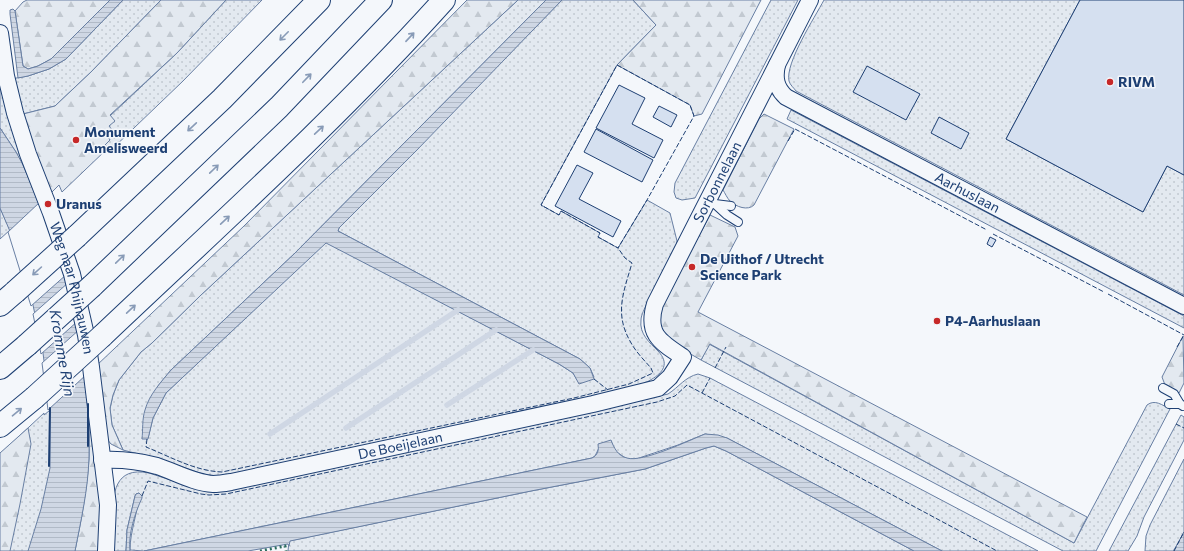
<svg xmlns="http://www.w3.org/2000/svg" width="1184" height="551" viewBox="0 0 1184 551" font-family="Commissioner,sans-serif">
  <defs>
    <pattern id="grass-dots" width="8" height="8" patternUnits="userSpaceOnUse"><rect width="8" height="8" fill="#e3e9f0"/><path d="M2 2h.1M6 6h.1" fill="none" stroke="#c2c9d1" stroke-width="1.8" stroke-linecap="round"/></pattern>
    <pattern id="forest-firs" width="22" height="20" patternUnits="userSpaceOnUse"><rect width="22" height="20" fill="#e3e9f0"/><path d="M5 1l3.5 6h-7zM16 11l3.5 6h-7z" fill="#c2c9d1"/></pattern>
    <pattern id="water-rules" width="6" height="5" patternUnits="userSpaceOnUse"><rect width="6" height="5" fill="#cfd7e4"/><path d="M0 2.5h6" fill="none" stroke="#b1bac7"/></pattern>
  </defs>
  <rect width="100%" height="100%" fill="#f4f7fb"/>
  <g fill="url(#grass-dots)" stroke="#687fa3">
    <polygon points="123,0 161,0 91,72 55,106 19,115 11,79 28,76 49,69 66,59"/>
    <polygon points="226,0 262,0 183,81 110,151 104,146 110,140 107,136 110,116 177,53"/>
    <path d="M518 0H546L294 254 171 370 158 386 148 438 153 418 166 393 326 242 559 364 573 373 579 383 594 377 590 368 580 359 338 231 339 228 562 0H633L656 25 617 65 541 205 559 215 561 211 600 233 598 237 618 248 647 200 670 213 677 241 676 249C666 267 655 284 647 303 645 308 641 315 641 320 639 334 650 343 658 351 682 376 630 388 615 394L230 476H209L162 460 123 450 112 425 110 409 113 395 119 380 141 352 152 343 201 295Z"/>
    <polygon points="771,0 798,0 695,198 682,200 676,198 674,192 675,183"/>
    <path d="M824 0H1080L1006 139 1143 212 1167 166 1184 175V295L796 91C794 88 790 85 789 81 785 63 815 17 824 0Z"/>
    <polygon points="0,71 41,209 16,152 0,128"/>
    <polygon points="791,110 1184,316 1184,328 787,119"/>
    <polygon points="0,208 10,230 0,239"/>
    <path d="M709 344 1074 543 1147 405C1155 399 1162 405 1170 409L1096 551H1063L701 360Z"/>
    <path d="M698 374 710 378 1038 551H942L727 438 705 434 678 445 636 459H627L618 453 614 449 611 441 599 448 595 456 592 458 144 551 130 550C130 531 138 513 139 493L136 494 135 496 127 530 126 551H112C112 540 112 530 112 519 113 494 114 466 149 473L195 488 596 411 668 394C679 387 685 377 698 374Z"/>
    <polygon points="60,402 44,551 0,551 0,454 44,413 44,415"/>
    <polygon points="1181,415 1184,417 1184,440 1144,517 1137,536 1128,551 1109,551"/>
    <polygon points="714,446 726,451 914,551 288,551 289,541 531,491 645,469 706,448"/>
    <polygon points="1184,459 1184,532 1174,551 1145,551 1146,536 1150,525"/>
  </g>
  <g fill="url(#forest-firs)" stroke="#687fa3">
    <polygon points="27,0 110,0 51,59 38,66 28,69 23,66 15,11 23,2"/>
    <polygon points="161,0 226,0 177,53 110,115 115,121 109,126 113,131 107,136 110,140 104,146 107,149 62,192 59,185 49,195 19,115 55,106 91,72"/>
    <polygon points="467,0 518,0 201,295 152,343 141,352 119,380 113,395 110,408 112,425 123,450 111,444 107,439 96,366 244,226"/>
    <polygon points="633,0 761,0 702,114 694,116 690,105 617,65 656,25"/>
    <path d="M764 114 794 129 754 205C748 211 736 207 730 201 727 198 725 193 723 190L759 119Z"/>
    <polygon points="710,215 735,227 738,236 698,312 1087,517 1074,543 710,344 701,360 673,344 660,328 659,311"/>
    <polygon points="1183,336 1184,383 1179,393 1165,385 1162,377"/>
    <path d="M86 376 101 486 100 551H75C81 521 87 490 89 459 90 431 88 403 86 376Z"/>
    <polygon points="28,428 31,444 20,504 10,551 0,551 0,453"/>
  </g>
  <g fill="url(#water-rules)" stroke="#687fa3">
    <polygon points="110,0 123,0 66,59 49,69 28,76 18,78 10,14 10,10 13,9 15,11 23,66 28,69 38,66 51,59"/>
    <path d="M546 0H562L417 150 339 228 338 231 580 359 590 368 594 379 579 384 573 373 559 364 326 243 166 393 153 418 148 439H142C143 430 142 419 145 410 149 395 161 382 171 370L294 254Z"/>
    <path d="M0 128 16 152 22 163C65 257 92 354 89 458 88 490 81 520 75 551H28L41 509 50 468V408L43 353 33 305 12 236 0 208Z"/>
    <path d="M705 434 718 435 727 438 942 551H914L726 451 714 446 706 448 645 469 531 491 290 541 289 546 288 544 248 551H144L592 458C598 455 599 450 598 444L611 440C614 448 618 456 627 458 642 463 690 440 705 434Z"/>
    <path d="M139 493 142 496V498C135 513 128 534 130 551H126L127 530 135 496 136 494Z"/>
    <polygon points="1184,532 1184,551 1174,551 1174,550"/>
  </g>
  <g fill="#f4f7fb" stroke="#687fa3">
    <polygon points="40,202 67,274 31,306 8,232"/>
    <polygon points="69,282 79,320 41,354 33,314"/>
    <polygon points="80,329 87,374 48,410 42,363"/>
  </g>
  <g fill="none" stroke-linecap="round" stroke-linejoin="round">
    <g stroke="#cfd7e4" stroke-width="5.5">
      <polyline points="447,405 533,350"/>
      <polyline points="346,428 496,330"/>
      <polyline points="270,434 458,310"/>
    </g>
  </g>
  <g fill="#d5e0f0" stroke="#1d3f73">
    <polygon points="1080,0 1184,0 1184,175 1167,166 1143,212 1006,139"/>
    <polygon points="867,66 920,94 906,120 853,92"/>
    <polygon points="619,85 645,98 632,124 663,140 654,158 596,128"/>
    <polygon points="659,106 677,115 671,127 653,117"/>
    <polygon points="939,117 969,133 961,149 931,133"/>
    <polygon points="596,129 653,160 642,182 584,152"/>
    <polygon points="577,165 593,173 579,199 621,221 613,237 555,206"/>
    <polygon points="990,237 996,240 992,247 987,244"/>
  </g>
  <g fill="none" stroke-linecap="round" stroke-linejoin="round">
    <defs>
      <g id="lane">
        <polyline points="708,199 715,204 727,215 738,222"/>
        <polyline points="715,204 731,206"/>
        <polyline points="1163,388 1174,394 1180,404"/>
        <polyline points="1169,404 1180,404 1183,406"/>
      </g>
      <g id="street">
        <path id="s1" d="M0 33 6 76 15 113 28 154 51 213 72 274 86 335 91 367 108 505 106 551"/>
        <path id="s2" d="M777 65C774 78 776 88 786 97L1184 306"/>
        <path id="s3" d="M102 460C122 459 139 461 157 466 175 472 194 483 213 484 219 484 225 483 231 482L593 404 658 388 670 377 683 357C660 342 646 334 655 304L810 0"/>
      </g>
      <g id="highway">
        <polyline points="77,236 222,99 319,0"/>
        <polyline points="92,286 279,107 381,0"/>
        <polyline points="0,305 15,292"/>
        <path d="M102 336C218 226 337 119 444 0"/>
        <polyline points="0,368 27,345"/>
        <polyline points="0,426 34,398"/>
      </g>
    </defs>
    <use href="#lane" stroke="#1d3f73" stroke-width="10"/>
    <use href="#street" stroke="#1d3f73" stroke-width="18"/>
    <use href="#highway" stroke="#1d3f73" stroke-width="24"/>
    <use href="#lane" stroke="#f4f7fb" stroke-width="8"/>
    <use href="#street" stroke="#f4f7fb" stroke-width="16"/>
    <use href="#highway" stroke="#f4f7fb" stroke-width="22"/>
    <defs>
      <g id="highway-bridge">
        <polyline points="15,292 77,236"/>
        <polyline points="27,345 92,286"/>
        <polyline points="34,398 102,336"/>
      </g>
    </defs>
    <use href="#highway-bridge" stroke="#1d3f73" stroke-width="24" stroke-linecap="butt"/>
    <use href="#highway-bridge" stroke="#f4f7fb" stroke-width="22"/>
    <polyline stroke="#2c6c60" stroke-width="3" stroke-dasharray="2 3" stroke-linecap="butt" points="260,551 285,546 286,551"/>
    <g stroke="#1d3f73" stroke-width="1" stroke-dasharray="5 2" stroke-linecap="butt">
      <polygon points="617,65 690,105 694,116 647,200 618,248 598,237 600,233 561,211 559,215 541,205"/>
      <polyline points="788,141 795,129 987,230"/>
      <polyline points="993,234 1104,292"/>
      <polyline points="1108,294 1184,335"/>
      <polyline points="1177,347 1184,335"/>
      <polyline points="715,368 726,347"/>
      <polyline points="594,379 608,390"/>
      <polyline points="702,393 710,378"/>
      <polyline points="1176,424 1184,428"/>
      <path d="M147 439 146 447C171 457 195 471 222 472L574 398 629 384 653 373 651 368C644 360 635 351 630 341 614 313 624 291 632 263L625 258 618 248"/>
      <polyline points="142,496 148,481 201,494 209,495 226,494 657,402 675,396 687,385 997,551"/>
      <polyline points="1174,551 1184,532"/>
    </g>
    <g stroke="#1d3f73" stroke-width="2">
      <polyline points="88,404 88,446"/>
      <polyline points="49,466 50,408"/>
    </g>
  </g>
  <defs><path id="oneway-shaft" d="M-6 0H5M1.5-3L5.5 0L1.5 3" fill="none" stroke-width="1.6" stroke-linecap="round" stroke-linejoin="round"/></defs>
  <g stroke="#889bb7">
    <use href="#oneway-shaft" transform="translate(284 36) rotate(135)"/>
    <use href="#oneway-shaft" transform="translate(410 37) rotate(-47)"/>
    <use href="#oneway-shaft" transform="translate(307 78) rotate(-46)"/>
    <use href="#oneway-shaft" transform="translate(192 127) rotate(137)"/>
    <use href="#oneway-shaft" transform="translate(319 130) rotate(-43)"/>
    <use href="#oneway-shaft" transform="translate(214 169) rotate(-44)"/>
    <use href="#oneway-shaft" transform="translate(225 220) rotate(-43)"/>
    <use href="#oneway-shaft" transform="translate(120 259) rotate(-44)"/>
    <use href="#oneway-shaft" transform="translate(37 271) rotate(138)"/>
    <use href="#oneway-shaft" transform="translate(131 309) rotate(-43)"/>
    <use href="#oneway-shaft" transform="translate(17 412) rotate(-40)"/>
  </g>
  <g fill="#c62828" stroke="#f4f7fb" stroke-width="1.5">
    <circle cx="1110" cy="82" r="4"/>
    <circle cx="76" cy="140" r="4"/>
    <circle cx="48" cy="204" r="4"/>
    <circle cx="692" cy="267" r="4"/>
    <circle cx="937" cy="321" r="4"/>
  </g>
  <g text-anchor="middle" stroke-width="3" stroke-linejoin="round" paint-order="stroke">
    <g font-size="14" font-weight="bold" fill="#1d3f73" stroke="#f4f7fb" text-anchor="start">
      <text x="1118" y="87">RIVM</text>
      <text x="84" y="137">Monument<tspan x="84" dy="16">Amelisweerd</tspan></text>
      <text x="56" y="209">Uranus</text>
      <text x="700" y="264">De Uithof / Utrecht<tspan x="700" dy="16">Science Park</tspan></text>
      <text x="945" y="326">P4-Aarhuslaan</text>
    </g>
    <g font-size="14" fill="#1d3f73" stroke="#f4f7fb">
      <text dy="5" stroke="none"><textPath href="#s3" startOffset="814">Sorbonnelaan</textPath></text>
      <text dy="5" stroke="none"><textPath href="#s2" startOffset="240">Aarhuslaan</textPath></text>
      <text dy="5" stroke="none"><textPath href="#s1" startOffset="266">Weg naar Rhijnauwen</textPath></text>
      <text dy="5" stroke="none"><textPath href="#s3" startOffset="306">De Boeijelaan</textPath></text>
    </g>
    <g font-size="15" font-style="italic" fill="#1d3f73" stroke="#f4f7fb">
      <text transform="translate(62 353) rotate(80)" y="5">Kromme Rijn</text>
    </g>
  </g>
</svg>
